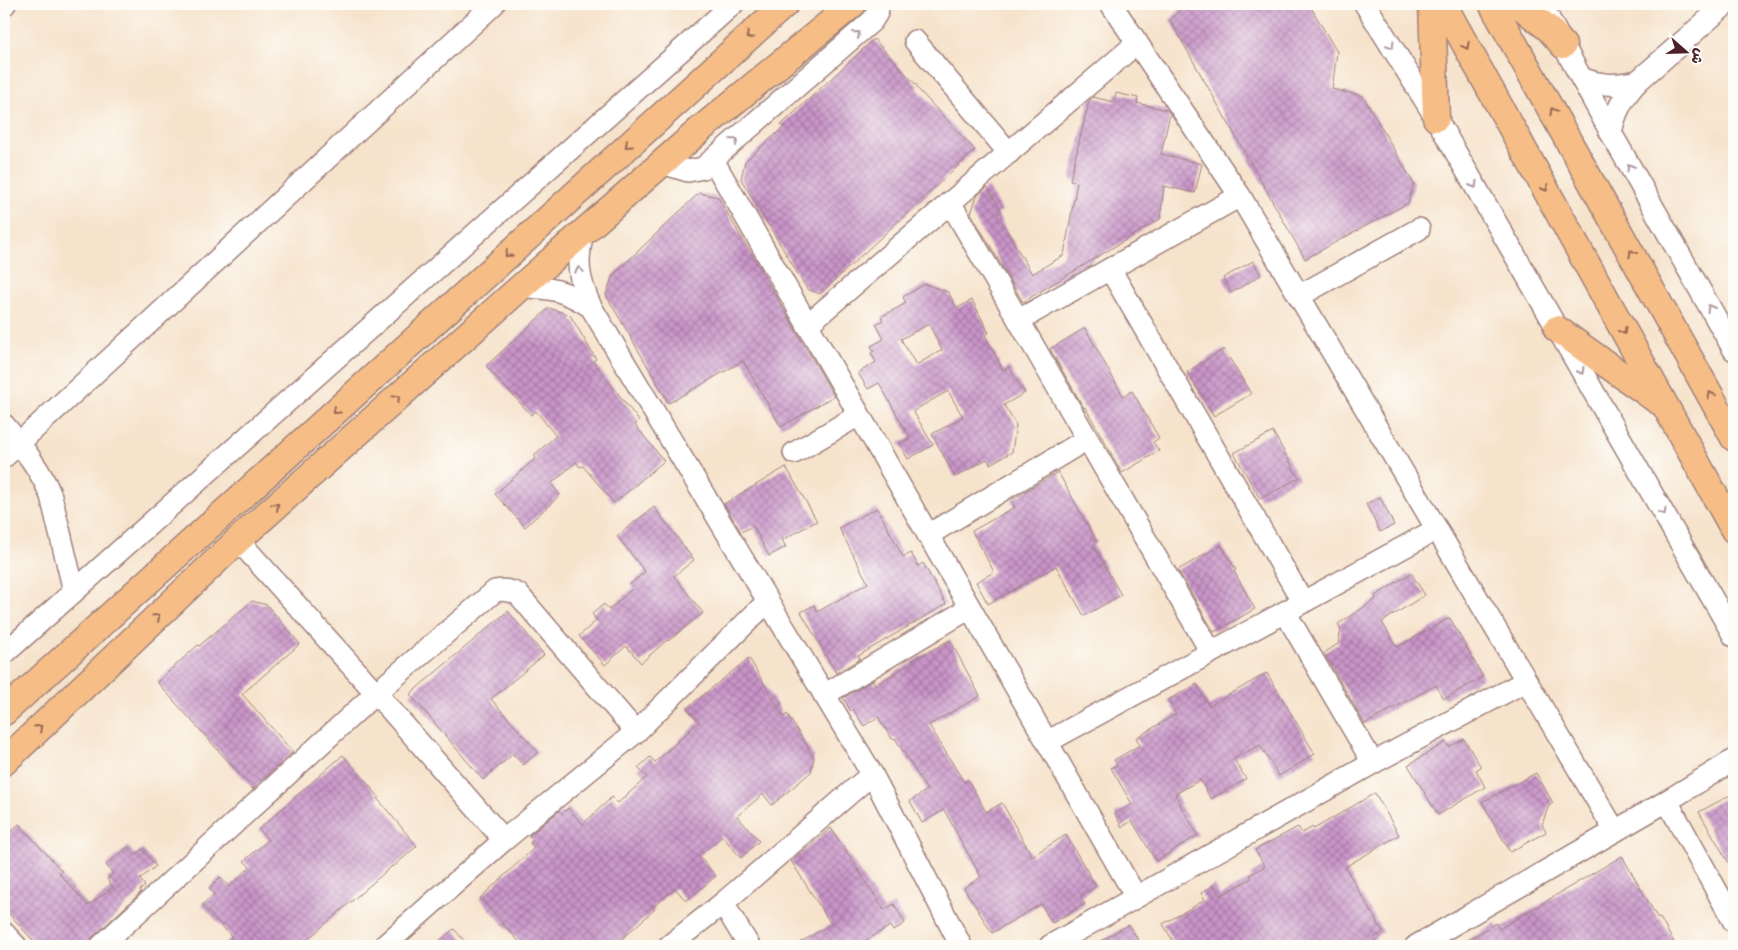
<svg xmlns="http://www.w3.org/2000/svg" width="1738" height="950" viewBox="0 0 1738 950" font-family="Mynerve,'Playpen Sans Arabic',sans-serif">
  <defs>
    <pattern id="building-cross-hatch" width="8" height="8" patternUnits="userSpaceOnUse" patternTransform="scale(1.25)"><rect width="8" height="8" fill="#c995c9"/><path d="M0 0l8 8M0 8l8-8" fill="none" stroke="#a579a3"/></pattern>
  </defs>
  <rect width="100%" height="100%" fill="#fdfcf7"/>
  <filter id="ink" filterUnits="userSpaceOnUse"><feTurbulence type="fractalNoise" baseFrequency=".02" numOctaves="2"/><feDisplacementMap in="SourceGraphic" scale="10" xChannelSelector="R" yChannelSelector="G"/><feConvolveMatrix kernelMatrix="1 2 1 2 8 2 1 2 1" color-interpolation-filters="sRGB"/></filter>
  <filter id="wash" filterUnits="userSpaceOnUse"><feTurbulence type="fractalNoise" baseFrequency=".0096" numOctaves="4" result="noise"/><feDisplacementMap in="SourceGraphic" scale="20" xChannelSelector="R" yChannelSelector="G"/><feGaussianBlur stdDeviation="1.12" result="paint"/><feColorMatrix in="noise" values="0 0 0 0 0 0 0 0 0 0 0 0 0 0 0 0 0 1.4 0 .05"/><feComposite in="paint" operator="in"/></filter>
  <g filter="url(#wash)">
    <rect width="100%" height="100%" fill="#f6e3cc"/>
    <g id="blocks">
      <g fill="url(#building-cross-hatch)" fill-rule="evenodd">
        <polygon points="1186,4 1309,4 1337,52 1332,89 1363,96 1414,184 1408,203 1305,259 1170,20"/>
        <polygon points="874,39 918,87 917,88 975,150 820,294 807,289 741,179 745,161 784,127 781,125"/>
        <polygon points="1116,93 1138,98 1137,103 1167,110 1170,114 1161,154 1202,164 1195,193 1164,186 1160,219 1023,302 971,213 977,196 987,187 1002,211 997,214 1032,274 1064,255 1077,182 1070,180 1089,101 1093,97 1114,102"/>
        <polygon points="699,193 718,197 834,396 781,427 743,361 669,403 606,295 613,275"/>
        <polygon points="1253,261 1261,275 1231,293 1223,278"/>
        <path d="M925 284 948 292 957 308 972 300 989 333 985 335 1003 370 1009 367 1025 393 1004 405 1016 425 1012 452 990 464 987 459 955 477 932 434 963 417 948 391 913 411 933 445 908 459 899 443 910 438 879 383 868 389 858 373 876 362 871 353 874 351 871 346 884 339 876 324 883 320 881 317 906 303 903 297ZM929 324 942 350 916 365 901 339Z"/>
        <polygon points="549,308 570,315 596,359 593,361 639,421 635,425 664,461 614,503 583,466 580,467 576,462 551,484 560,495 525,527 495,494 536,458 534,455 556,436 536,411 531,415 486,366"/>
        <polygon points="1085,328 1123,396 1132,391 1159,438 1153,442 1159,451 1122,473 1085,407 1084,408 1050,349"/>
        <polygon points="1224,349 1251,394 1214,416 1187,372"/>
        <polygon points="1273,432 1299,478 1260,499 1234,453"/>
        <polygon points="786,467 817,521 782,540 786,547 769,556 753,526 741,532 724,504"/>
        <polygon points="1058,472 1097,542 1093,545 1121,595 1084,616 1056,566 988,604 976,582 994,572 972,531 1015,507 1011,500"/>
        <polygon points="1380,497 1394,525 1380,532 1366,504"/>
        <polygon points="654,507 694,560 674,576 703,613 668,641 667,640 641,663 626,646 605,665 579,636 597,620 592,614 604,604 609,610 633,588 630,584 645,572 617,536"/>
        <polygon points="877,508 903,557 911,553 918,566 923,563 946,604 858,656 860,659 836,673 801,612 814,605 817,612 868,583 839,528"/>
        <polygon points="1221,545 1236,570 1234,571 1255,609 1214,632 1178,570"/>
        <polygon points="1411,573 1425,595 1382,622 1397,647 1450,618 1483,677 1444,699 1436,685 1365,724 1324,653 1338,644 1341,630 1338,624 1376,599 1375,596"/>
        <polygon points="252,601 267,605 300,644 242,694 293,752 253,789 157,682 198,645 199,646"/>
        <polygon points="508,611 544,655 491,699 538,752 523,765 513,754 483,780 410,694"/>
        <polygon points="950,640 980,696 929,725 964,782 968,780 986,812 1002,803 1032,856 1066,835 1096,886 1080,896 1085,904 1052,923 1041,904 992,933 964,888 981,877 944,810 922,823 910,801 927,790 895,738 892,739 878,717 864,726 853,709 851,711 843,698 873,680 875,685 913,662 912,661"/>
        <polygon points="749,658 784,717 787,714 814,757 811,772 772,805 763,794 737,816 759,841 741,858 722,836 699,856 716,876 686,901 675,888 653,907 655,909 614,946 523,946 480,898 534,848 530,843 533,840 529,836 559,811 562,814 568,808 583,824 612,797 618,803 647,777 638,768 650,757 655,762 699,722 687,708"/>
        <polygon points="1267,673 1315,754 1279,776 1260,745 1234,759 1246,779 1211,799 1200,780 1175,794 1181,804 1180,805 1198,835 1156,861 1132,821 1122,827 1115,814 1132,804 1111,768 1117,765 1114,760 1140,745 1136,738 1176,714 1168,700 1197,684 1209,706"/>
        <polygon points="1464,739 1481,767 1476,770 1485,787 1438,815 1408,765 1446,742 1449,747"/>
        <polygon points="343,755 379,797 377,798 417,846 393,867 392,866 300,946 222,946 232,937 202,905 214,894 209,888 220,877 229,887 250,867 244,861 268,840 259,829"/>
        <polygon points="1536,773 1553,803 1548,807 1542,825 1546,832 1510,852 1482,802"/>
        <polygon points="1375,793 1399,835 1345,867 1383,932 1374,938 1378,946 1176,946 1163,924 1205,900 1201,893 1214,885 1220,896 1252,878 1250,875 1265,866 1255,850 1298,827 1302,833 1313,827 1314,829"/>
        <polygon points="1734,793 1734,872 1699,812"/>
        <polygon points="19,824 62,871 59,873 88,906 113,887 107,879 113,874 106,865 128,847 135,855 142,849 156,866 140,879 145,886 140,890 141,892 93,937 89,946 38,946 4,908 4,838"/>
        <polygon points="831,828 884,910 894,904 905,923 893,931 890,926 857,946 794,946 831,924 791,861"/>
        <polygon points="1622,856 1658,919 1660,918 1676,946 1458,946 1496,923 1499,929"/>
        <polygon points="1129,925 1142,946 1093,946 1121,929"/>
        <polygon points="454,929 469,946 433,946"/>
      </g>
    </g>
  </g>
  <g filter="url(#ink)">
    <use href="#blocks" fill-opacity="0" stroke="#a0817c" stroke-width="1"/>
    <g fill="none" stroke-linecap="round" stroke-linejoin="round">
      <defs>
        <g id="minor">
          <polyline points="1111,4 1240,196 1615,831"/>
          <polyline points="1365,4 1436,118 1734,636"/>
          <polyline points="1541,4 1611,133 1734,350"/>
          <polyline points="4,5 5,4"/>
          <polyline points="915,41 1009,153"/>
          <path d="M1581 78C1601 86 1617 86 1638 81"/>
          <path d="M1611 133C1615 112 1623 97 1638 81L1726 4"/>
          <polyline points="713,160 1136,897"/>
          <polyline points="662,163 688,171 703,168 872,21 877,13 879,4"/>
          <polyline points="950,202 1211,652"/>
          <path d="M583 232C576 262 578 279 591 307L872 774 961 946"/>
          <polyline points="1110,269 1303,602"/>
          <path d="M521 287C551 287 566 291 591 307"/>
          <polyline points="1299,296 1419,229"/>
          <polyline points="1019,320 1240,196"/>
          <polyline points="807,325 1137,43"/>
          <path d="M4 425C23 448 40 468 51 496L74 591"/>
          <polyline points="794,453 859,415"/>
          <polyline points="4,457 494,4"/>
          <polyline points="928,535 1087,439"/>
          <polyline points="238,540 376,693 504,840"/>
          <polyline points="1285,612 1373,763"/>
          <polyline points="4,654 733,4"/>
          <polyline points="824,695 970,608"/>
          <polyline points="1047,742 1437,529"/>
          <polyline points="1667,801 1734,922"/>
          <polyline points="723,903 749,946"/>
          <polyline points="4,933 16,946"/>
          <path d="M101 946 376 693 495 591C504 589 510 590 518 594L636 732"/>
          <polyline points="384,946 504,840 636,732 768,601"/>
          <polyline points="669,946 723,903 872,774"/>
          <polyline points="1050,946 1373,763 1526,681"/>
          <polyline points="1416,946 1667,801 1734,760"/>
        </g>
        <g id="major">
          <polyline points="1432,4 1436,118"/>
          <polyline points="1443,4 1734,530"/>
          <polyline points="1492,4 1734,438"/>
          <polyline points="1518,4 1549,29 1563,45"/>
          <polyline points="1557,329 1658,401"/>
          <polyline points="4,712 785,4"/>
          <polyline points="4,762 238,540 521,287 702,128 853,4"/>
        </g>
      </defs>
      <use href="#minor" stroke="#a0817c" stroke-width="24"/>
      <use href="#major" stroke="#a0817c" stroke-width="29"/>
      <use href="#minor" stroke="#fff" stroke-width="21"/>
      <use href="#major" stroke="#f6be86" stroke-width="26"/>
    </g>
    <defs><path id="oneway-chevron" d="M-2-3.5L2.5 0L-2 3.5" fill="none" stroke-width="1.6" stroke-linecap="round" stroke-linejoin="round" transform="scale(1.25)"/></defs>
    <g stroke="#ae9aa0">
      <use href="#oneway-chevron" transform="translate(857 34) rotate(-41)"/>
      <use href="#oneway-chevron" transform="translate(1391 45) rotate(58)"/>
      <use href="#oneway-chevron" transform="translate(735 141) rotate(-41)"/>
      <use href="#oneway-chevron" transform="translate(1630 167) rotate(-120)"/>
      <use href="#oneway-chevron" transform="translate(1474 185) rotate(60)"/>
      <use href="#oneway-chevron" transform="translate(579 270) rotate(-96)"/>
      <use href="#oneway-chevron" transform="translate(1710 308) rotate(-120)"/>
      <use href="#oneway-chevron" transform="translate(1581 371) rotate(60)"/>
      <use href="#oneway-chevron" transform="translate(1663 512) rotate(60)"/>
    </g>
    <g stroke="#976754">
      <use href="#oneway-chevron" transform="translate(749 36) rotate(138)"/>
      <use href="#oneway-chevron" transform="translate(1466 46) rotate(61)"/>
      <use href="#oneway-chevron" transform="translate(1553 111) rotate(-119)"/>
      <use href="#oneway-chevron" transform="translate(628 145) rotate(138)"/>
      <use href="#oneway-chevron" transform="translate(1545 188) rotate(61)"/>
      <use href="#oneway-chevron" transform="translate(1632 253) rotate(-119)"/>
      <use href="#oneway-chevron" transform="translate(508 254) rotate(138)"/>
      <use href="#oneway-chevron" transform="translate(1623 331) rotate(61)"/>
      <use href="#oneway-chevron" transform="translate(1711 395) rotate(-119)"/>
      <use href="#oneway-chevron" transform="translate(397 398) rotate(-42)"/>
      <use href="#oneway-chevron" transform="translate(336 411) rotate(138)"/>
      <use href="#oneway-chevron" transform="translate(276 506) rotate(-42)"/>
      <use href="#oneway-chevron" transform="translate(157 617) rotate(-43)"/>
      <use href="#oneway-chevron" transform="translate(39 728) rotate(-43)"/>
    </g>
  </g>
  <rect width="1738" height="950" fill="none" stroke="#fdfcf7" stroke-width="20"/>
  <g transform="translate(1686 52) rotate(110)" stroke="#fdfcf7" stroke-width="4" paint-order="stroke">
  <path d="M0-4L9 19L0 12L-9 19Z" fill="#4a1f2b"/>
  <text y="-8" font-size="14" font-weight="bold" text-anchor="middle" fill="#4a1f2b">ش</text>
  </g>
</svg>
